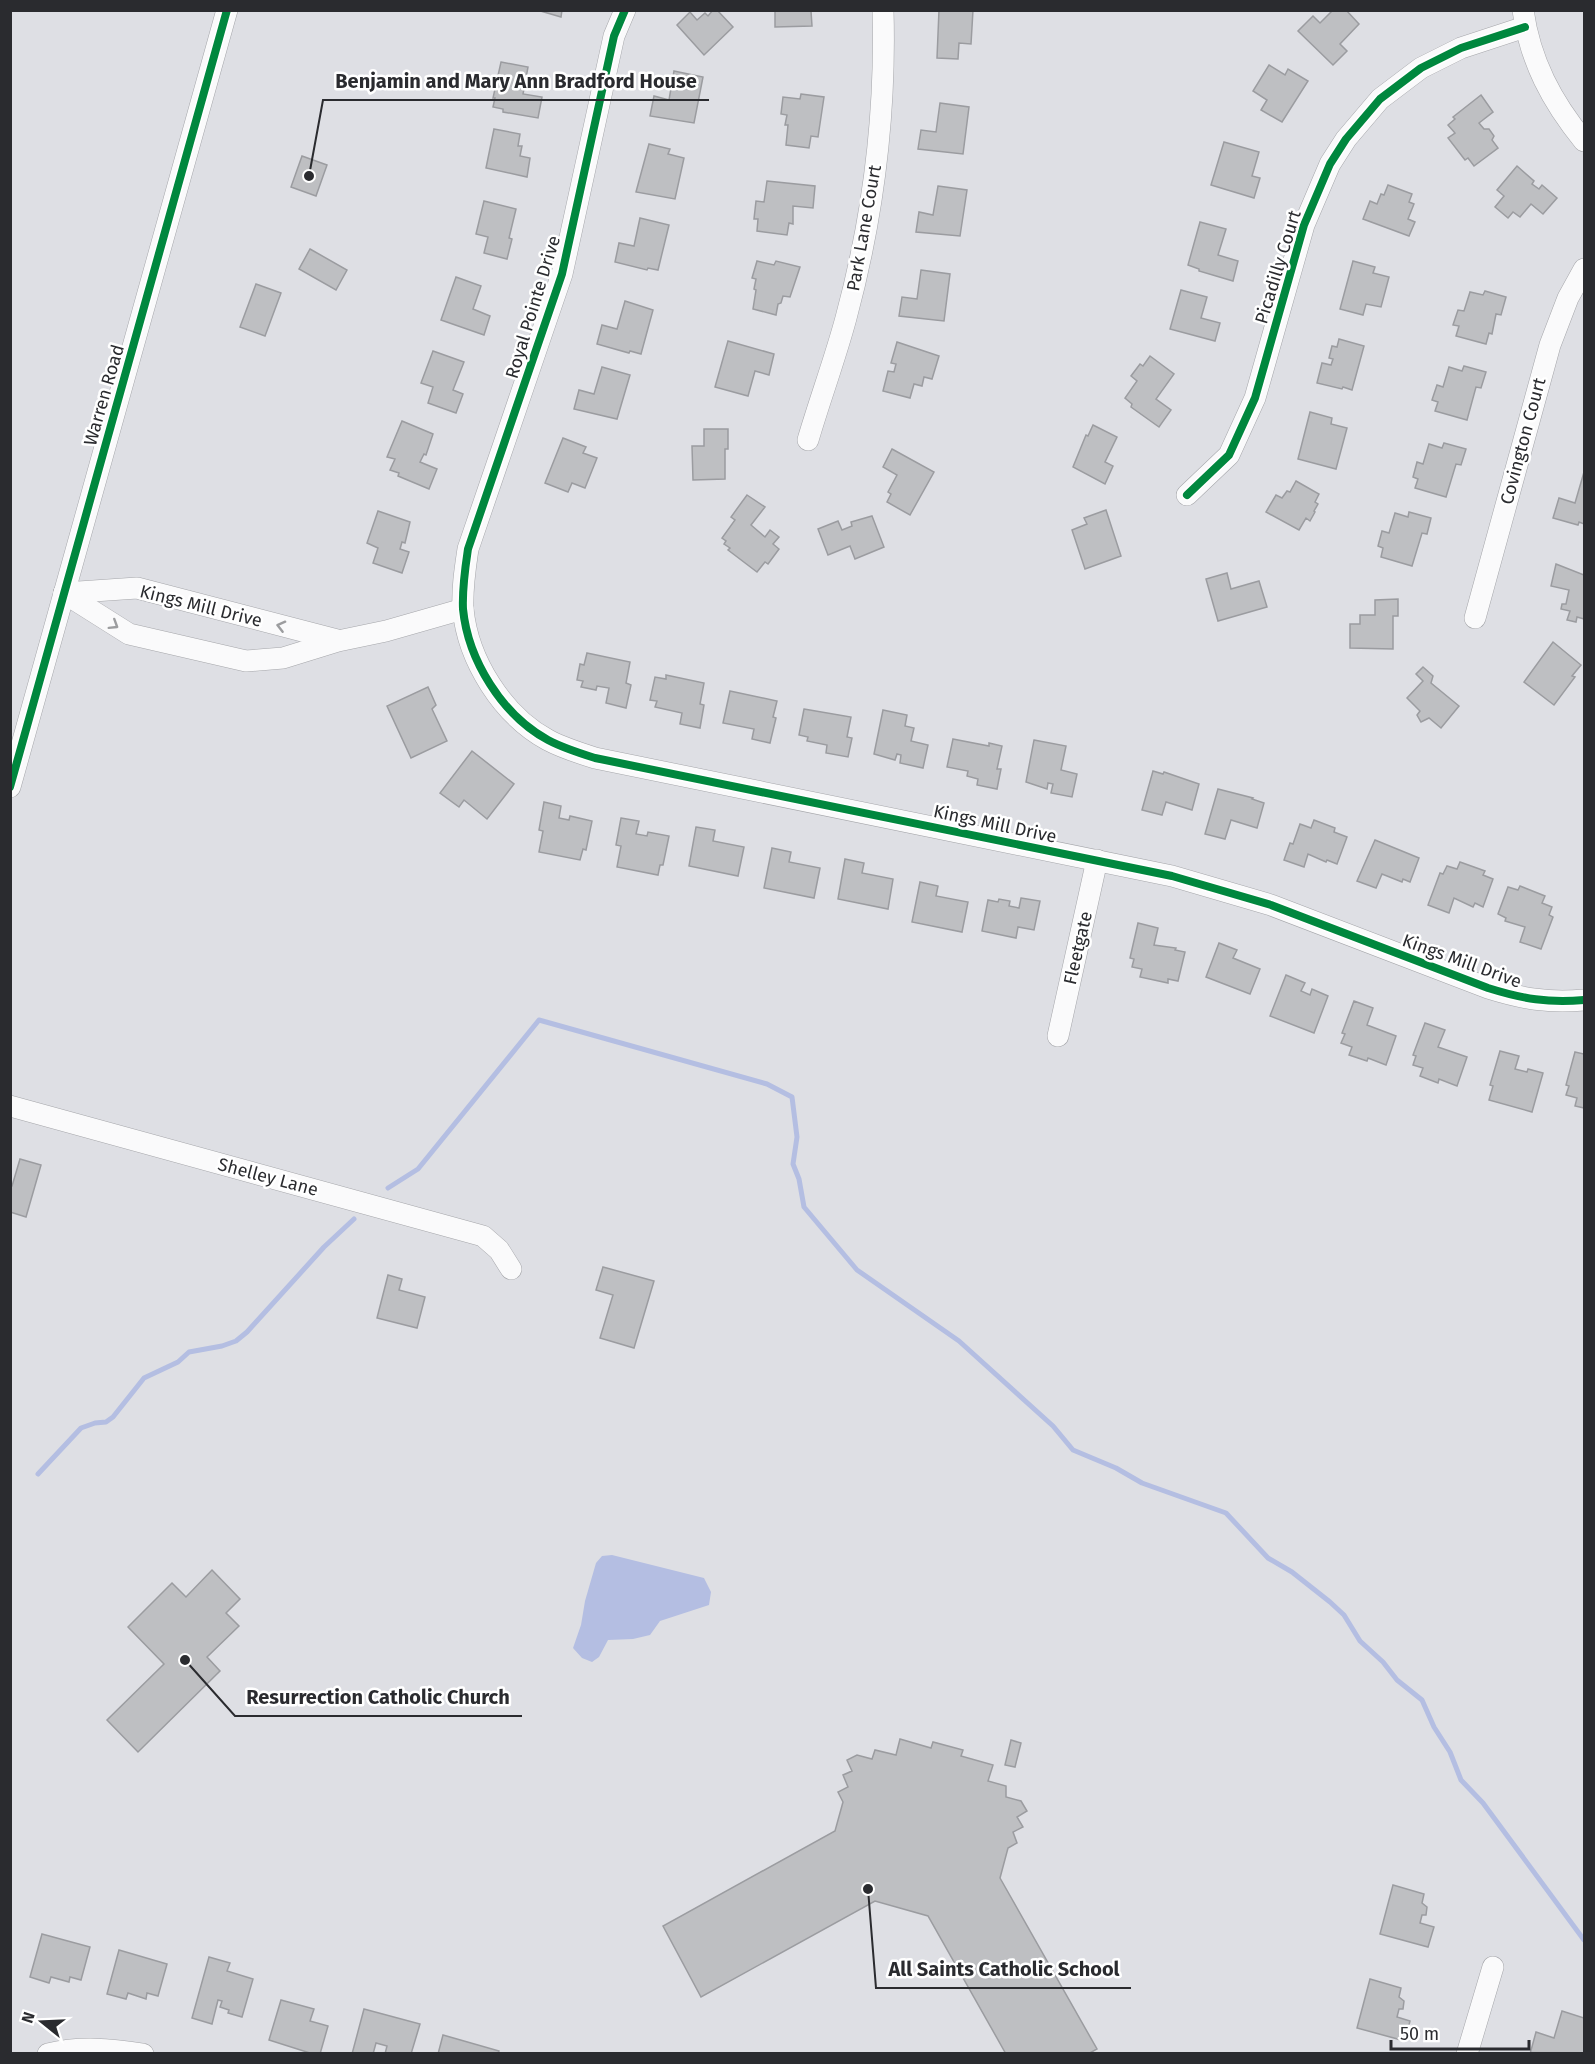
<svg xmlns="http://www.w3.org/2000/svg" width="1595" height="2064" viewBox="0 0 1595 2064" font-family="'Fira Sans',sans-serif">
  <rect width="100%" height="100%" fill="#dedfe4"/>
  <polygon fill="#b4bee2" points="612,1555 704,1578 711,1592 709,1605 660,1621 650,1635 633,1639 608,1640 599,1657 592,1662 582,1658 573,1648 581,1625 585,1601 596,1563 602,1556"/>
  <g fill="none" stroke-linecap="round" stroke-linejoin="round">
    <g stroke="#b4bee2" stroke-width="5">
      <polyline points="388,1188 418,1169 539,1020 767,1084 792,1097 797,1137 793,1164 799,1179 804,1207 857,1270 959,1341 1053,1426 1073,1450 1116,1468 1142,1483 1226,1513 1268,1558 1292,1572 1330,1602 1344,1615 1360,1641 1383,1662 1397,1680 1422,1700 1434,1727 1450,1752 1461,1780 1483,1803 1584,1940"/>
      <polyline points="38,1474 81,1428 95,1423 106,1422 113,1417 144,1378 178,1362 189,1352 222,1346 236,1341 247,1332 324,1247 354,1219"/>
    </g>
  </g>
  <g fill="#bebfc2" stroke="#9b9ca0" stroke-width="1.5">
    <polygon points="537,10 562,10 561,17"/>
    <polygon points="713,10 717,10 733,27 704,55 677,25 690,12 697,20 705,13 708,16"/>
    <polygon points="775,10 826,10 826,11 811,11 812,26 775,27"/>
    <polygon points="939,10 973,10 971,44 959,43 958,59 937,58"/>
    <polygon points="1333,10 1346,10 1359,24 1340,44 1347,51 1333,65 1298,31 1313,16 1320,23"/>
    <polygon points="501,62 528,67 523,94 542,97 538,118 503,112 503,109 493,107 495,98 493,98"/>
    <polygon points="1269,65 1285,75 1288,69 1308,81 1282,122 1261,110 1267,100 1253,91"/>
    <polygon points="674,71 703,77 694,123 650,116 654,96 669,100"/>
    <polygon points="801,94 824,97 818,137 811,136 809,148 786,145 788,125 785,125 787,115 781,114 783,97 800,99"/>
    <polygon points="1481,95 1493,112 1479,123 1484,129 1489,129 1494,136 1492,140 1498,148 1474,166 1468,158 1465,160 1448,138 1455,133 1448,125 1455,119 1453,117"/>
    <polygon points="940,103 969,107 963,154 918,149 921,130 936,132"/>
    <polygon points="494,129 520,134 518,146 522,146 520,156 530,158 527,177 486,168"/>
    <polygon points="1224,142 1259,152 1252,176 1260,178 1254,198 1211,185"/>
    <polygon points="649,144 670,149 668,154 684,158 675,199 636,192"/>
    <polygon points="302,156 327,165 316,196 291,187"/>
    <polygon points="1517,166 1534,181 1532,184 1539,189 1542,185 1557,198 1543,214 1531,204 1520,217 1513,212 1508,218 1495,207 1504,196 1497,190"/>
    <polygon points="767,181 815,186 813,208 793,206 793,224 789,223 787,235 757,231 758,219 754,219 756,201 764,202"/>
    <polygon points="1388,185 1412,194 1409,202 1414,204 1408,219 1415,222 1409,236 1363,219 1370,201 1377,204 1381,194 1384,195"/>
    <polygon points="938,186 967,190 960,236 916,232 919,212 933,215"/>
    <polygon points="484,201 516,209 509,238 512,239 507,259 484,253 488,237 476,234"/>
    <polygon points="640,218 669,225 658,270 648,268 647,270 615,262 619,243 634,246"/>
    <polygon points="1200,222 1226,229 1218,255 1238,261 1233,281 1199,271 1199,269 1188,265"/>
    <polygon points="310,249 347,270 336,290 299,269"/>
    <polygon points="757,261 774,265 776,261 800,267 790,297 783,296 781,303 778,304 776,315 753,309 756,290 754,289 756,279 752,278"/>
    <polygon points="1353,261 1375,267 1373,273 1389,277 1381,307 1366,304 1363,315 1340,309"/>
    <polygon points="921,270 950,274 944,321 899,316 902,297 917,299"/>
    <polygon points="456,277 481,286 473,309 490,316 484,335 441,320"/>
    <polygon points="256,284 281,293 265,336 240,327"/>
    <polygon points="1181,290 1207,297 1201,318 1220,323 1215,341 1170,329"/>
    <polygon points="1485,291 1506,297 1501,315 1496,314 1492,334 1489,333 1486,344 1456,336 1459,326 1453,325 1458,310 1464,311 1470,292 1483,295"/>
    <polygon points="625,301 653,310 641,354 630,351 629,353 597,344 602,325 617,329"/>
    <polygon points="1339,339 1364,346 1352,390 1343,387 1342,389 1317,383 1322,363 1331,365 1333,359 1329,358 1332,346 1337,347"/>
    <polygon points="728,341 774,354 769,375 755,371 748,396 715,387"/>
    <polygon points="897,342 939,356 932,379 924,377 922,386 914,384 910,398 883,391 888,371 894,372 896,364 891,363"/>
    <polygon points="433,351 464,362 453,390 463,394 456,413 428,403 433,387 421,383"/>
    <polygon points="1150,356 1174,374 1156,399 1171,410 1159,427 1131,407 1132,404 1125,398 1137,381 1131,376 1140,364 1143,366"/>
    <polygon points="1464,366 1486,372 1481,388 1476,387 1467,420 1435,411 1438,402 1432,400 1437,385 1443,387 1449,367 1462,371"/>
    <polygon points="602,367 630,375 617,419 574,409 579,390 594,394"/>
    <polygon points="1310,412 1332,418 1331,424 1347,428 1336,469 1298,459"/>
    <polygon points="402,421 433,434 426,455 424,454 420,462 437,469 429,489 398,476 399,473 390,470 395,459 387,457"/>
    <polygon points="1093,425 1117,437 1105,462 1113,466 1105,484 1073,467 1086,435 1088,436"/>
    <polygon points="704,429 728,429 728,449 725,449 725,479 693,480 692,446 704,446"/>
    <polygon points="563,438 586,447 583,453 597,458 585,488 572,483 568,492 545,483"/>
    <polygon points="1444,443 1466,449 1461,465 1456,464 1446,497 1415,488 1418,479 1413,477 1417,462 1423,464 1429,444 1442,448"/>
    <polygon points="892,449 934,472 910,515 887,502 891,494 888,492 897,475 883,467"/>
    <polygon points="1584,472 1584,524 1579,522 1578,525 1553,518 1559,498 1575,503"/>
    <polygon points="1296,481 1319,494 1315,502 1318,504 1314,511 1315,512 1310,521 1306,518 1299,530 1266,512 1276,495 1282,498 1287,491 1290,492"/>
    <polygon points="747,495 765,507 751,525 765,537 770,530 779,537 773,544 779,549 768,564 765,562 757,572 728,550 730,548 724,544 726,541 722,538 735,520 731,517"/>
    <polygon points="1106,510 1121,556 1085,569 1072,530 1087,524 1084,518"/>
    <polygon points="378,511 410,522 405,543 402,542 400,549 409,552 402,573 373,563 378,548 367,543"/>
    <polygon points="1409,512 1431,518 1427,534 1422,533 1412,566 1381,557 1383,548 1378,546 1382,531 1389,533 1395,513 1408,517"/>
    <polygon points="872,516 884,547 855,559 850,546 828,555 818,529 838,521 842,530 852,526 851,522"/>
    <polygon points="1556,564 1584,575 1584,619 1577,617 1576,622 1567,620 1570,611 1561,609 1562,604 1566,604 1569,590 1551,586"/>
    <polygon points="1227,573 1231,589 1259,581 1267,607 1218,621 1206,579"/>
    <polygon points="1398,599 1398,616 1393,616 1393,649 1350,648 1350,624 1360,624 1360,615 1375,615 1375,600"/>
    <polygon points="1553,642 1581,665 1572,676 1575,677 1554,705 1524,682"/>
    <polygon points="587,653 630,662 626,683 631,685 626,708 606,703 609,688 597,686 596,690 581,687 583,681 577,680 580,664 584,665"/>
    <polygon points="1423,667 1433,676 1431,683 1459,706 1441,728 1429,718 1421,722 1417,715 1420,711 1407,698 1423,681 1416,674"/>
    <polygon points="666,675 704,683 700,704 704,705 700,728 680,724 682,713 655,707 657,701 650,700 655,677 666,679"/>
    <polygon points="428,687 436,705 432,709 447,741 411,758 387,706"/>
    <polygon points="730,691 777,701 773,717 776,718 770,743 752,739 754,729 723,723"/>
    <polygon points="804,709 851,717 847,737 852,738 848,757 826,753 827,745 807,741 808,737 799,735"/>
    <polygon points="883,710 907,715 905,726 914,728 911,741 928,745 923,768 900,763 901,755 897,754 895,760 874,754"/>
    <polygon points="953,739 989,746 989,743 1002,746 997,769 1001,769 997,789 977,785 978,779 967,776 968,771 947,767"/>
    <polygon points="1034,740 1066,746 1061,770 1077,774 1072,797 1051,793 1053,784 1048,783 1047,789 1026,782"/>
    <polygon points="472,751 514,784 487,819 464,800 459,807 440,793"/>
    <polygon points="1153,771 1163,774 1164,772 1199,784 1192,810 1166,802 1162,815 1142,810"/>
    <polygon points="1218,789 1253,798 1252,799 1264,803 1257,828 1231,820 1225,839 1205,834"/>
    <polygon points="544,802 561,806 559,818 569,820 570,816 592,821 586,850 583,849 580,860 539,852 543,831 539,830"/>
    <polygon points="621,818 639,821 636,834 647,836 648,832 669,836 663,865 660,865 658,875 617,867 621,846 616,845"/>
    <polygon points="1314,820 1335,828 1334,832 1347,837 1337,864 1327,860 1326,862 1308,854 1304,867 1284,860 1290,843 1293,844 1300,824 1311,828"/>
    <polygon points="696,827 715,830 713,841 744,847 738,876 689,866"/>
    <polygon points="1375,840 1419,858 1410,882 1403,879 1402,882 1382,874 1376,888 1357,881"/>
    <polygon points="772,848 791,852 789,862 820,868 814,898 764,888"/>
    <polygon points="845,859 864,863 862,873 893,879 888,909 838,899"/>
    <polygon points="1460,862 1485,871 1483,875 1493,879 1483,907 1475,903 1473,907 1454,898 1449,913 1428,905 1440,873 1443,874 1447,866 1457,869"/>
    <polygon points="920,882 938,886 936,896 968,902 962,932 912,922"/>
    <polygon points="1520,886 1545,896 1542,903 1552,907 1549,915 1553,917 1541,949 1520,942 1525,927 1505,921 1506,918 1498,914 1508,887 1518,890"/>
    <polygon points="1021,898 1040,901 1034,930 1018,927 1016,938 982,931 988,900 998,902 999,899 1010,901 1009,906 1019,908"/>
    <polygon points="1138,923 1158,928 1154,945 1176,948 1175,950 1185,952 1178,981 1168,979 1168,983 1140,977 1142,969 1132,967 1134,959 1130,958"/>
    <polygon points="1219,943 1237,950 1233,958 1260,969 1250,994 1206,977"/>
    <polygon points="1286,975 1305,983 1301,991 1310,995 1312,989 1328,996 1314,1033 1270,1016"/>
    <polygon points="1354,1001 1373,1008 1367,1025 1396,1036 1386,1065 1368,1058 1367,1061 1349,1055 1352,1047 1341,1043 1345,1034 1342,1033"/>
    <polygon points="1425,1023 1445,1030 1438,1047 1467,1057 1457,1086 1439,1079 1438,1083 1420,1076 1423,1068 1413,1065 1416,1056 1413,1055"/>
    <polygon points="1500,1051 1519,1056 1515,1069 1527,1072 1528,1069 1543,1073 1532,1112 1489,1100 1493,1086 1490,1085"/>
    <polygon points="1575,1052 1584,1054 1584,1108 1575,1106 1577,1098 1566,1095 1569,1086 1566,1085"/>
    <polygon points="20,1159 41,1165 26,1217 10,1212 10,1186 12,1186"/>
    <polygon points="603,1267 654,1281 634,1348 600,1338 613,1295 596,1290"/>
    <polygon points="388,1275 402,1279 399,1290 425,1297 417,1328 377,1318"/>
    <polygon points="212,1570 240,1599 226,1613 239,1626 207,1657 220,1671 138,1752 107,1720 164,1664 128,1627 172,1583 186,1597"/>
    <polygon points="900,1739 931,1748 933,1742 963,1750 961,1756 993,1765 988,1781 1006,1786 1006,1797 1021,1801 1027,1811 1017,1817 1023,1827 1013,1832 1017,1843 1008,1848 1000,1878 1097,2049 1088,2054 1006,2054 928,1916 875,1901 701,1997 663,1926 835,1831 843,1802 838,1792 848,1787 843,1775 852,1771 847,1760 857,1755 872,1759 875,1750 896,1755"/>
    <polygon points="1011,1740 1021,1743 1015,1767 1005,1765"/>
    <polygon points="1393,1885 1424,1894 1422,1903 1427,1907 1426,1915 1422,1915 1420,1923 1434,1927 1428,1947 1380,1934"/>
    <polygon points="42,1934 90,1947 81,1980 70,1977 69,1982 51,1977 49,1983 30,1977"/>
    <polygon points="119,1950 167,1964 158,1996 147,1993 146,1999 128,1993 126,1999 107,1994"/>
    <polygon points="209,1957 230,1963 227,1971 253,1979 242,2017 228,2013 229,2010 220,2007 222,2001 218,2000 212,2024 192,2018"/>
    <polygon points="1370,1979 1401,1988 1399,1997 1404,2001 1403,2009 1399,2009 1397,2017 1410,2021 1405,2041 1357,2028"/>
    <polygon points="281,2000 314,2009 310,2021 328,2026 320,2054 313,2054 269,2040"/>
    <polygon points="364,2009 420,2024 411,2054 385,2054 387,2046 376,2043 373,2054 352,2054"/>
    <polygon points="1562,2011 1584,2018 1584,2054 1530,2054 1536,2032 1554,2038"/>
    <polygon points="443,2035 499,2051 498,2054 438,2054"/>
  </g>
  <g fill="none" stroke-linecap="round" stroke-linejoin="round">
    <defs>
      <g id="minor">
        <path d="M625 10 614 36 562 274 468 549C465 569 462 588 463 609 468 660 502 715 548 740 563 748 579 753 595 758L1172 876 1271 905 1488 988C1523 999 1548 1003 1584 1000"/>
        <path d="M1523 10C1530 61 1552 102 1584 141"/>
        <path d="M808 440C820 399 835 359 846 318 873 218 886 114 883 10"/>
        <polyline points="1187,495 1229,455 1255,398 1304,225 1330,164 1346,139 1380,99 1421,68 1461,48 1525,27"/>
        <polyline points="64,593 129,634 246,661 283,658 338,641 386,631 463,609"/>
        <polyline points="64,593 137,588 337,640"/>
        <polyline points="1475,618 1550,345 1568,298 1584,269"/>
        <polyline points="10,787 227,10"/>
        <polyline points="1058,1036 1097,860"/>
        <polyline points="10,1106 483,1236 499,1250 511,1269"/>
        <path d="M48 2054C80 2046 111 2049 143 2054"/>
        <polyline points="1467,2054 1493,1967"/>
      </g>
    </defs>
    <use href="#minor" stroke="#a5a6aa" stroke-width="22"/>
    <use href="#minor" stroke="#fafafb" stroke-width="21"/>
    <defs>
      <g id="cycleway">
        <path d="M625 10 614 36 562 274 468 549C465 569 462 588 463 609 468 660 502 715 548 740 563 748 579 753 595 758L1172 876 1271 905 1488 988C1523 999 1548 1003 1584 1000"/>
        <polyline points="1187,495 1229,455 1255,398 1304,225 1330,164 1346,139 1380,99 1421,68 1461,48 1525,27"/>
        <polyline points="10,787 227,10"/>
      </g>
    </defs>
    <use href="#cycleway" stroke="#fff" stroke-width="11"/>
    <use href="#cycleway" stroke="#00873e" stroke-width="8"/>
  </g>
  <defs><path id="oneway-chevron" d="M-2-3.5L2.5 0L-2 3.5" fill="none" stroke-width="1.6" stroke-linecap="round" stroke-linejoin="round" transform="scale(1.5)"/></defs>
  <g stroke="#9c9d9f">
    <use href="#oneway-chevron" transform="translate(114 625) rotate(32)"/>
    <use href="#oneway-chevron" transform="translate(281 626) rotate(-166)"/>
  </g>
  <g text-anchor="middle" stroke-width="5" stroke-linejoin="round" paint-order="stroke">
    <g font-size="18" fill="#2a2b2f" stroke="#fff">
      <text transform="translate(864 228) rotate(-80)" y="6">Park Lane Court</text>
      <text transform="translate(1278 267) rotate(-73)" y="6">Picadilly Court</text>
      <text transform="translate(533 307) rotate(-73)" y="6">Royal Pointe Drive</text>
      <text transform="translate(104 395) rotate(-74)" y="6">Warren Road</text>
      <text transform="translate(1523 441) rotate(-75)" y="6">Covington Court</text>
      <text transform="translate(201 606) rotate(14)" y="6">Kings Mill Drive</text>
      <text transform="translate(995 824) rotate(12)" y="6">Kings Mill Drive</text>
      <text transform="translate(1078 948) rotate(-77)" y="6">Fleetgate</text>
      <text transform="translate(1462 961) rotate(20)" y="6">Kings Mill Drive</text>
      <text transform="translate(268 1177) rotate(15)" y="6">Shelley Lane</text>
    </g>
  </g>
  <path fill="none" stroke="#2a2b2f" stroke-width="2" d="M309 176L323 100H709M185 1660L235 1716H522M868 1889L876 1988H1131"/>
  <g fill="#2a2b2f" stroke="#fff" stroke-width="2">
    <circle cx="309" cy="176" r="6"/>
    <circle cx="185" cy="1660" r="6"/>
    <circle cx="868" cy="1889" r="6"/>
  </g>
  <g font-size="20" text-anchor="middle" font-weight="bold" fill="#2a2b2f" stroke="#fff" stroke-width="5" stroke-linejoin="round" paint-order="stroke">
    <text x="516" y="88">Benjamin and Mary Ann Bradford House</text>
    <text x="378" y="1704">Resurrection Catholic Church</text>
    <text x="1004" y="1976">All Saints Catholic School</text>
  </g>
  <rect width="1595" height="2064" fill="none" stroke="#2a2b2f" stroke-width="24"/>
  <g transform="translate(42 2022) rotate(288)" stroke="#ffffff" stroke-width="4.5" paint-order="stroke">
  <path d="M0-4.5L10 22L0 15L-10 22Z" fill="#2a2b2f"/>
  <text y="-9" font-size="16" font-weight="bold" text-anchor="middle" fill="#2a2b2f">N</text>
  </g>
  <path d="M1391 2040v9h138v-9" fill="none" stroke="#2a2b2f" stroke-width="3"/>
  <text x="1400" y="2040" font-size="18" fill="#2a2b2f" stroke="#ffffff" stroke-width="4.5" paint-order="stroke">50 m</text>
</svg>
